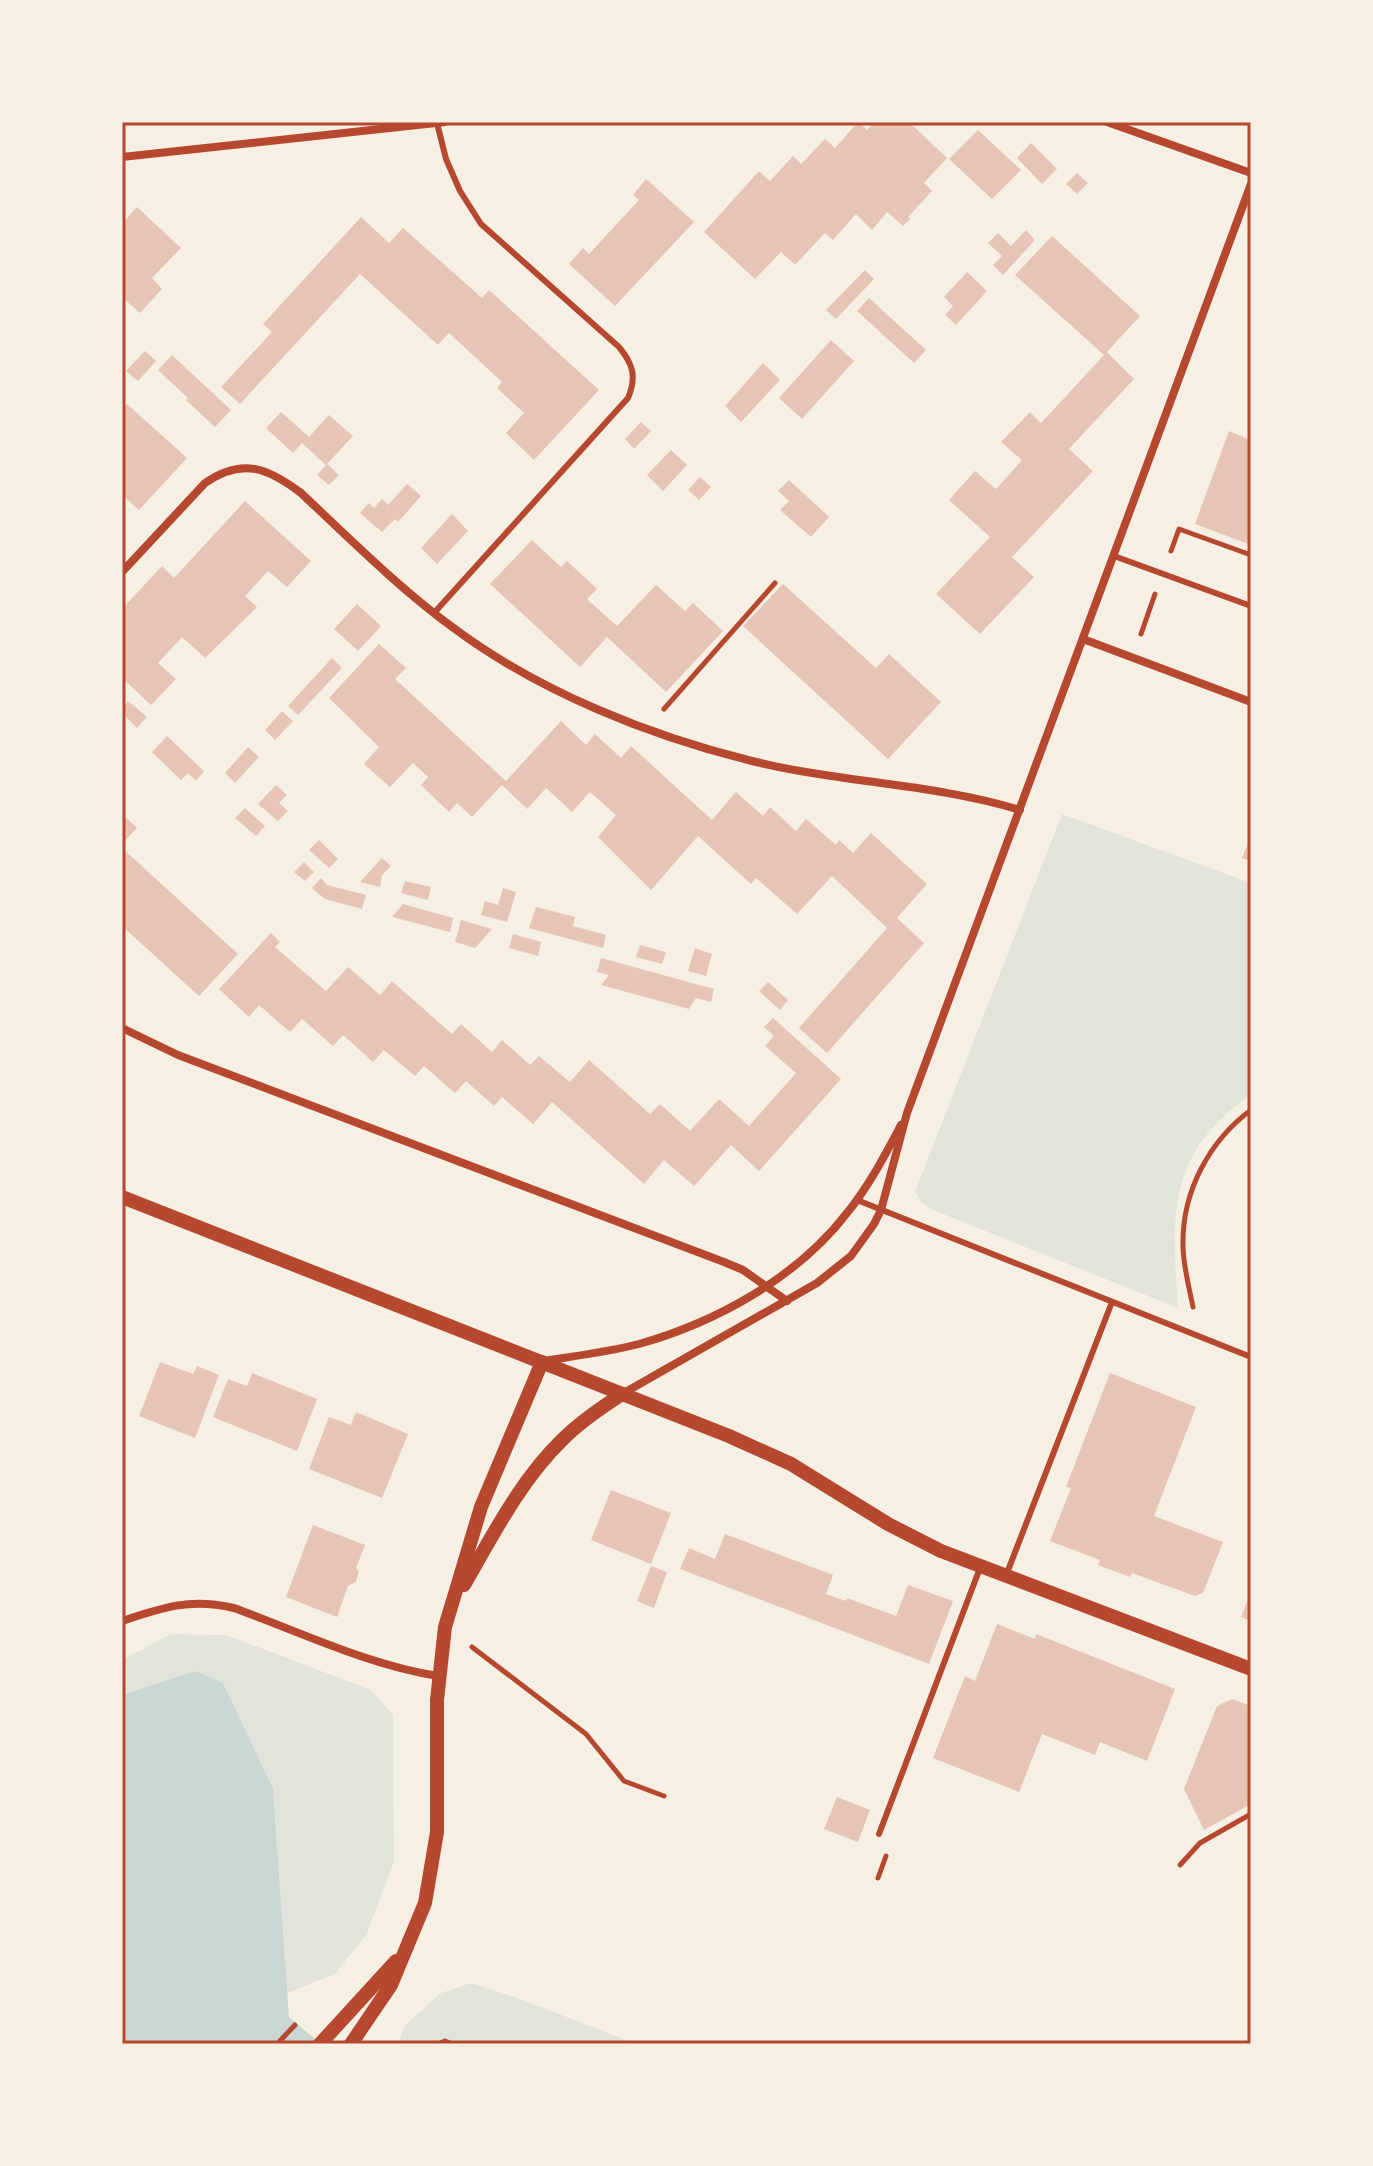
<svg xmlns="http://www.w3.org/2000/svg" width="1373" height="2166" viewBox="0 0 1373 2166" font-family="'Sofia Sans Condensed',sans-serif">
  <rect width="100%" height="100%" fill="#f6efe4"/>
  <g fill="#e2e4dc">
    <path d="M1062 814 1251 883V1094C1166 1155 1172 1214 1178 1308L933 1210 922 1203 915 1192Z"/>
    <polygon points="171,1634 226,1635 371,1690 393,1715 394,1862 366,1935 335,1974 287,1993 273,1789 195,1671 122,1695 122,1660"/>
    <polygon points="471,1983 523,2000 636,2044 398,2044 405,2025 441,1993"/>
  </g>
  <polygon fill="#c9d6d2" points="195,1671 223,1683 273,1789 289,2017 321,2044 122,2044 122,1695"/>
  <g fill="#e6c5b7">
    <polygon points="858,122 867,130 875,122 909,122 947,158 924,183 932,191 908,217 910,219 903,226 887,212 872,230 856,214 833,240 825,233 795,265 781,252 755,279 704,232 759,171 770,181 793,156 801,164 825,139 835,148"/>
    <polygon points="978,130 1021,170 992,199 949,159"/>
    <polygon points="1031,143 1057,169 1042,184 1017,158"/>
    <polygon points="1077,173 1088,183 1077,194 1066,184"/>
    <polygon points="646,179 694,222 615,306 569,264 583,248 589,254 639,200 633,195"/>
    <polygon points="137,207 181,248 152,278 162,289 140,313 122,297 122,224"/>
    <polygon points="361,217 389,243 403,228 482,298 489,290 599,390 534,460 506,433 524,413 497,388 502,382 449,333 438,345 360,274 240,404 221,387 272,332 263,324"/>
    <polygon points="1026,230 1035,240 1003,275 993,265 1002,256 988,243 998,233 1011,246"/>
    <polygon points="1052,236 1140,316 1107,352 1134,379 1069,449 1093,471 1012,557 1034,577 980,634 936,594 990,537 949,500 975,471 996,489 1022,460 1001,442 1030,412 1041,423 1104,355 1015,275"/>
    <polygon points="865,270 874,279 836,319 826,310"/>
    <polygon points="967,272 987,291 956,325 945,315 953,306 944,297"/>
    <polygon points="869,298 926,350 914,363 857,311"/>
    <polygon points="831,340 854,361 802,419 779,398"/>
    <polygon points="145,351 156,361 138,381 126,371"/>
    <polygon points="172,355 231,410 215,427 186,400 188,398 158,370"/>
    <polygon points="763,363 780,380 741,422 725,406"/>
    <polygon points="127,404 187,458 139,510 122,495 122,409"/>
    <polygon points="281,412 309,437 329,415 353,436 327,464 339,475 329,485 317,475 326,465 302,443 293,453 266,428"/>
    <polygon points="641,422 651,431 634,449 625,439"/>
    <polygon points="1229,431 1251,440 1251,545 1195,524"/>
    <polygon points="671,450 687,465 663,491 647,475"/>
    <polygon points="700,477 711,487 699,500 688,490"/>
    <polygon points="789,480 829,517 811,537 780,510 789,501 778,491"/>
    <polygon points="407,484 421,496 398,522 395,519 382,532 360,513 369,503 374,508 382,499 388,505"/>
    <polygon points="245,501 311,561 287,587 268,571 245,596 257,607 205,658 182,637 158,663 176,679 151,705 122,678 122,609 162,566 174,578"/>
    <polygon points="452,514 468,531 437,564 421,548"/>
    <polygon points="532,540 561,567 567,561 597,589 587,599 617,626 656,585 685,611 693,603 723,631 666,692 607,637 580,667 490,584"/>
    <polygon points="783,584 876,668 889,654 941,702 888,759 743,626"/>
    <polygon points="357,604 381,626 358,651 334,629"/>
    <polygon points="379,644 406,668 395,679 506,781 561,721 586,745 595,734 621,758 631,746 712,820 736,792 763,816 770,807 796,831 806,819 836,845 839,840 853,853 871,833 927,884 897,918 924,943 827,1053 799,1028 887,928 832,876 797,914 756,878 751,884 698,836 651,890 598,837 616,815 590,792 572,812 546,788 527,809 502,785 472,817 457,803 449,812 421,785 428,777 413,763 390,787 364,764 379,747 329,698"/>
    <polygon points="332,658 342,668 298,715 288,706"/>
    <polygon points="128,701 147,717 137,728 122,713 122,708"/>
    <polygon points="282,711 293,721 275,740 265,730"/>
    <polygon points="167,736 204,771 196,781 188,773 181,780 152,752"/>
    <polygon points="248,747 259,757 235,783 225,773"/>
    <polygon points="276,785 287,795 279,803 288,811 278,821 258,804"/>
    <polygon points="245,808 265,826 256,836 235,818"/>
    <polygon points="122,814 137,828 122,844"/>
    <polygon points="1251,836 1251,861 1242,858"/>
    <polygon points="319,840 338,859 329,868 309,850"/>
    <polygon points="122,848 238,954 199,996 122,926"/>
    <polygon points="382,858 391,866 382,875 380,887 360,882"/>
    <polygon points="304,862 314,872 305,881 294,872"/>
    <polygon points="321,878 327,885 366,895 362,909 325,899 312,888"/>
    <polygon points="405,881 431,887 428,900 401,893"/>
    <polygon points="503,888 516,892 507,922 481,915 485,901 498,905"/>
    <polygon points="403,904 453,918 450,932 392,917"/>
    <polygon points="536,907 575,917 573,926 606,935 603,948 529,928"/>
    <polygon points="461,920 492,929 475,948 455,942"/>
    <polygon points="271,933 280,942 275,947 326,991 348,967 380,995 392,981 452,1034 461,1024 492,1052 502,1040 530,1065 539,1056 570,1082 589,1060 650,1114 660,1104 690,1131 719,1099 749,1126 796,1073 765,1046 774,1036 764,1027 773,1018 841,1079 759,1171 731,1145 694,1186 664,1160 644,1184 552,1102 533,1124 502,1097 494,1106 466,1081 455,1093 424,1066 415,1076 384,1050 373,1062 343,1035 333,1046 302,1019 290,1032 259,1005 249,1017 219,989"/>
    <polygon points="513,934 541,942 538,956 509,948"/>
    <polygon points="640,945 666,952 662,964 636,957"/>
    <polygon points="695,948 712,954 706,976 688,971"/>
    <polygon points="601,958 714,989 711,1002 696,998 689,1009 601,985 609,975 597,972"/>
    <polygon points="768,982 788,1000 780,1010 759,991"/>
    <polygon points="160,1362 193,1374 197,1366 219,1375 195,1438 139,1416"/>
    <polygon points="252,1373 317,1399 297,1451 213,1417 228,1379 247,1386"/>
    <polygon points="1110,1373 1196,1407 1154,1516 1223,1542 1203,1593 1195,1596 1132,1573 1130,1577 1098,1565 1100,1560 1050,1541 1071,1488 1066,1487"/>
    <polygon points="356,1412 408,1434 382,1498 309,1469 329,1417 351,1425"/>
    <polygon points="611,1490 671,1513 651,1564 591,1540"/>
    <polygon points="313,1525 365,1545 356,1568 359,1571 356,1582 348,1586 337,1617 286,1597"/>
    <polygon points="725,1534 833,1575 826,1594 846,1601 847,1598 896,1616 908,1585 953,1601 929,1664 680,1569 689,1548 715,1559"/>
    <polygon points="651,1566 667,1572 654,1608 637,1601"/>
    <polygon points="1251,1592 1251,1621 1241,1617"/>
    <polygon points="997,1624 1035,1639 1036,1634 1175,1689 1147,1761 1100,1742 1095,1755 1042,1734 1019,1792 933,1758 965,1676 975,1681"/>
    <polygon points="1232,1699 1251,1706 1251,1804 1204,1830 1184,1789 1217,1706"/>
    <polygon points="837,1797 870,1810 858,1842 824,1829"/>
  </g>
  <g fill="none" stroke-linecap="round" stroke-linejoin="round">
    <g stroke="#b5482f" stroke-width="5">
      <polyline points="1171,551 1179,529 1251,555"/>
      <polyline points="1141,634 1155,594"/>
      <polyline points="664,709 775,583"/>
      <path d="M1193 1307C1189 1287 1183 1265 1183 1245 1182 1192 1209 1141 1251 1110"/>
      <polyline points="472,1647 586,1734 624,1781 664,1796"/>
      <polyline points="1180,1865 1200,1843 1251,1814"/>
      <polyline points="878,1878 886,1856"/>
      <polyline points="277,2044 295,2025"/>
      <polyline points="438,2044 445,2041 453,2044"/>
    </g>
    <g stroke="#b5482f" stroke-width="6">
      <polyline points="1114,556 1251,606"/>
      <path d="M434 613 628 398C637 377 633 364 619 347L481 224 460 191 446 159 437 123"/>
      <polyline points="857,1200 1251,1357"/>
      <polyline points="1007,1573 1112,1302"/>
      <polyline points="879,1834 980,1568"/>
    </g>
    <g stroke="#b5482f" stroke-width="8">
      <polyline points="1107,122 1251,173"/>
      <polyline points="122,157 445,122"/>
      <path d="M122 572 205 483C242 457 268 468 301 493 351 540 400 589 455 629 540 692 650 736 752 761 840 783 932 783 1020 810"/>
      <polyline points="1083,639 1251,702"/>
      <polyline points="122,1028 178,1055 724,1262 743,1270 787,1301"/>
      <path d="M543 1361C575 1356 608 1352 639 1344 717 1322 798 1277 847 1213 869 1186 885 1155 901 1125"/>
      <polyline points="622,1394 817,1283 851,1256 874,1224 881,1210 907,1113 1251,184"/>
      <path d="M122 1621C164 1607 190 1598 234 1608 300 1632 368 1665 438 1676"/>
    </g>
    <g stroke="#b5482f" stroke-width="14">
      <polyline points="122,1197 729,1436 791,1464 888,1524 941,1551 1251,1669"/>
      <path d="M464 1585C493 1535 520 1481 562 1440 580 1422 601 1408 622 1394"/>
      <polyline points="320,2044 396,1961"/>
      <polyline points="351,2044 391,1985 425,1903 437,1832 437,1700 445,1627 481,1507 542,1362"/>
    </g>
  </g>
  <rect width="1373" height="2166" fill="none" stroke="#f6efe4" stroke-width="248"/>
  <rect x="124" y="124" width="1125" height="1918" fill="none" stroke="#b5482f" stroke-width="3"/>
</svg>
